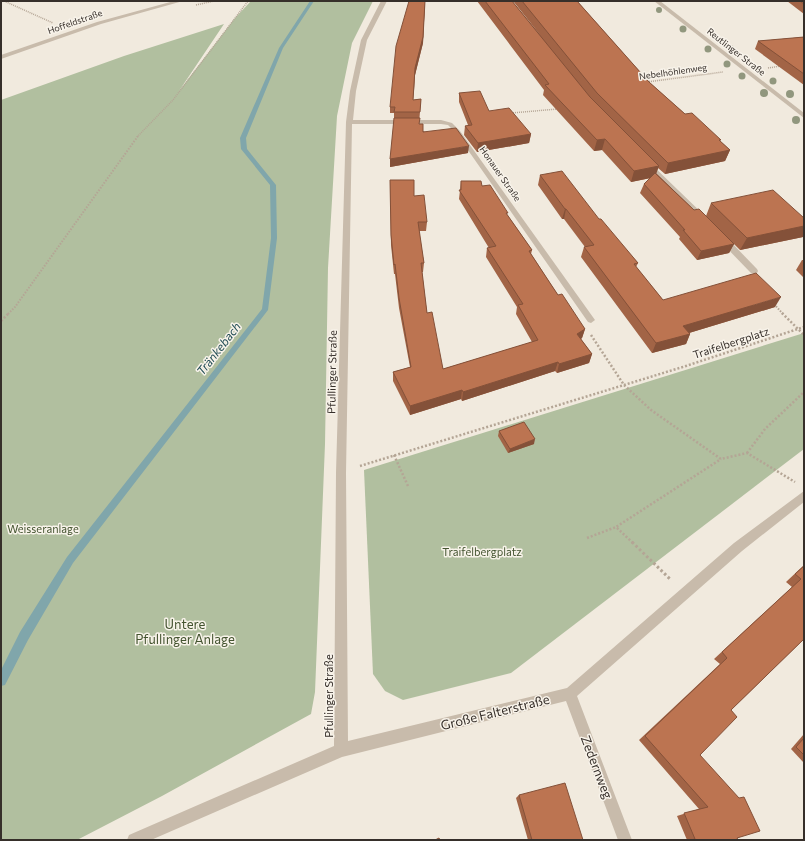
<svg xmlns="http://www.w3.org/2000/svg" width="805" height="841" viewBox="0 0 805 841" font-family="Commissioner,sans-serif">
  <rect width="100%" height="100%" fill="#f1eade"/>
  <g fill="#b1bf9f">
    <polygon points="251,1 373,1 352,43 337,116 328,268 325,444 315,692 311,714 162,796 77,840 1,840 1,100 124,56 224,24 179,91 235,18"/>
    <polygon points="804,333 804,449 511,673 403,700 385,691 373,674 364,470"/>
  </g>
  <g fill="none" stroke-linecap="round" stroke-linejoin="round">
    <polygon fill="#80a6ab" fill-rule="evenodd" points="310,1 314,1 283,48 246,138 247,149 276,185 277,238 268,310 73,563 28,640 5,685 1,686 1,670 20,632 67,557 262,309 271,238 270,185 241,149 240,138 279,48"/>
    <g stroke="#b4a595" stroke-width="1.5" stroke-dasharray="1 1" stroke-linecap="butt">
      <polyline points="4,1 53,23"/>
      <polyline points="196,5 214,1"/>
      <polyline points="768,68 781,66"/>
      <polyline points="647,82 723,72"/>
      <polyline points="511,113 558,109"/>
      <polyline points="137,137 173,100 248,1"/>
    </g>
    <g stroke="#b4a595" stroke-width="2" stroke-dasharray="1.5 1.5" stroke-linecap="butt">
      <polyline points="774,304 783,314"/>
      <polyline points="8,314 15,307 138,136"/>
    </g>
    <g stroke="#b4a595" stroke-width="2.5" stroke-dasharray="2 2" stroke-linecap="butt">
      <polyline points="782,313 804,335"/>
      <polyline points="1,321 9,313"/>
      <polyline points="591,335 624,385 651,410 721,459 747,453 795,482"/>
      <polyline points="747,453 765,429 804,392"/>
      <polyline points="394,455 408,486"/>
      <polyline points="360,466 686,366 804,327"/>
      <polyline points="587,538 616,527"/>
      <polyline points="633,543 616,527 721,459"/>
    </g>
    <polyline stroke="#b4a595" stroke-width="3" stroke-dasharray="2.5 2.5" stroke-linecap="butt" points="632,542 671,580"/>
    <g fill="#c8bbab" fill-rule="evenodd">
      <polygon points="381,1 387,1 367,40 356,91 353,120 441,120 452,123 460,131 595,320 591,323 588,322 456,133 448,125 441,124 352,124 346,473 348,741 567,688 734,543 804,491 804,502 742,551 577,696 632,840 618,840 566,701 342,757 151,840 127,840 129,835 334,746 336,473 346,122 350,91 361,40"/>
      <polygon points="647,161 649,162 707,218 707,222 701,222 645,164 643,163"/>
      <polygon points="722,235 725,236 757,269 758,271 757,273 751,273 719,240 718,238"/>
    </g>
    <g fill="#c8bbab" fill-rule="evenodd">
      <polygon points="174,1 183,1 101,24 1,59 1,55 97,22"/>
      <polygon points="654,1 660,1 804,113 804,118"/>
    </g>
  </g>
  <g fill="#91977e">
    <circle cx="659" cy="10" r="3"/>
    <circle cx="683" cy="29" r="3.5"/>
    <circle cx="708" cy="49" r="3.5"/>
    <circle cx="731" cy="49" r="3.5"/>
    <circle cx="727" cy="64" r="3.5"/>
    <circle cx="742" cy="76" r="3.5"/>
    <circle cx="773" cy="81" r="3.5"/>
    <circle cx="764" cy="93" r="4"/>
    <circle cx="790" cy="94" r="4"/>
    <circle cx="796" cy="120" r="4"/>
  </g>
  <g fill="#a26446">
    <polygon points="425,1 423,43 415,75 413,100 421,99 419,124 423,131 468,153 390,167 394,118 394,113 390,113 390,107"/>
    <polygon points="477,1 512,1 541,36 513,1 577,1 649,82 685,114 720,141 730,150 725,161 665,174 658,168 656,173 694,210 706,216 711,203 804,218 804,236 803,237 740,250 719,229 734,244 729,253 697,260 679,239 680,237 640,193 644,184 651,178 631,182 602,150 594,151 543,95 544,90"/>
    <polygon points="787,1 804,1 804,14"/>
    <polygon points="804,37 804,85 755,49 758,41"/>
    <polygon points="459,93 489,111 531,134 529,143 477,152 464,135 465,126 468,125 459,102"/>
    <polygon points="540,175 599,219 638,263 636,267 663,300 775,307 689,333 690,334 686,344 652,353 581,257 584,247 585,247 564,219 562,219 538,185"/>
    <polygon points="390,180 414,196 427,222 426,231 419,231 424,263 423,272 422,272 427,313 443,369 532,342 516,314 517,307 486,257 487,248 489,248 459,199 461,181 482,186 508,216 532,250 531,254 558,295 585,329 582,338 581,339 592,354 589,363 557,373 555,371 462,401 461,399 410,415 393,381 393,372 410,367 399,308 395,274 394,274 391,245"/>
    <polygon points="802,260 804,260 804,278 796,270"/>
    <polygon points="499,431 534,444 508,453 498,436"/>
    <polygon points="804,565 804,639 731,710 700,755 738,840 687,840 677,816 699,809 639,740 720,664 714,659 792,587 786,582"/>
    <polygon points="804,734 804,763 791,749"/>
    <polygon points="519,795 583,840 528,840 516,798"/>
  </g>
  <g fill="#845139">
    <polygon points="425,1 423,43 415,75 413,106 415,68"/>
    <polygon points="531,134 529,143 477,152 478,143"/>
    <polygon points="605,139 602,150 594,151 597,140"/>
    <polygon points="469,146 468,153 390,167 390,159"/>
    <polygon points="730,150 725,161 665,174 668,163"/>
    <polygon points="659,166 655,177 631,182 634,171"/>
    <polygon points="565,209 566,209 564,219 562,219"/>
    <polygon points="804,226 804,236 803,237 740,250 747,238"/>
    <polygon points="734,244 729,253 697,260 701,251"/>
    <polygon points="781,297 775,307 679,336 683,326"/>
    <polygon points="585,329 582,338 574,343 577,334"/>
    <polygon points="690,334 686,344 652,353 656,343"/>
    <polygon points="592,354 589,363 557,373 559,364"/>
    <polygon points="558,362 555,371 462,401 463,392"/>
    <polygon points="462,390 461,399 410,415 410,406"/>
    <polygon points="535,439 534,444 508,453 510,449"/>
  </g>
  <g fill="#bc7451" stroke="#845139">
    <polygon points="409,1 425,1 423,37 415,68 413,100 421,99 420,112 394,112 395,107 390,107 396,46"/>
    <polygon points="485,1 512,1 590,97 659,166 634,171 605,139 597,140 545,85 549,84"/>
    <polygon points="522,1 577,1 649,82 685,114 692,113 721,140 719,140 730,150 668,163 597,93"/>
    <polygon points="800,1 804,1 804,4"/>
    <polygon points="804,37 804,74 758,41"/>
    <polygon points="480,91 489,111 509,108 531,134 478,143 465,126 472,125 459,93"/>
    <polygon points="394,118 420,118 419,124 423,124 423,132 456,128 469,146 390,159"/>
    <polygon points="562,171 599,219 601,219 638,263 634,264 663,300 756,273 781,297 683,326 690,334 656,343 584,247 594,245 566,209 565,209 540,175"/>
    <polygon points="655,173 694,210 699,209 734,244 701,251 683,230 685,230 644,184"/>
    <polygon points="390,180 414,180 414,196 424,195 427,222 418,222 424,263 421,263 427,313 432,312 443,369 538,340 518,305 523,304 487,248 496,246 459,190 461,190 461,181 481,181 482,186 490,185 508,213 506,213 532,250 529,251 550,283 558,295 562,294 585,329 577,334 592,354 559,364 558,362 463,392 462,390 410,406 393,372 411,367 399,298 395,264 394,265 391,235"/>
    <polygon points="773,190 804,218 804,226 747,238 711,203"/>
    <polygon points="524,422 535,439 510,449 499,431"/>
    <polygon points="804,566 804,639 731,710 737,717 700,755 739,798 744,797 760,831 737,838 738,840 691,840 695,839 684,813 708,807 645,736 727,658 722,652 801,579 795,574"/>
    <polygon points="804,738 804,755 796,747"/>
    <polygon points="565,783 583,840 532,840 519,795"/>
    <polygon points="439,838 440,840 435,840"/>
  </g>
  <g text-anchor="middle" stroke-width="3" stroke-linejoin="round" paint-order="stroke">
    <g font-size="9" fill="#362f2a" stroke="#f8f3ea">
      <text transform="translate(75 22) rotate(-19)" y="3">Hoffeldstraße</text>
      <text transform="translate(736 52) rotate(38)" y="3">Reutlinger Straße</text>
      <text transform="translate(673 72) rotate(-8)" y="3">Nebelhöhlenweg</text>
      <text transform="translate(500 174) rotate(55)" y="3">Honauer Straße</text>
    </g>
    <g font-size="11" fill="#362f2a" stroke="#f8f3ea">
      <text transform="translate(731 343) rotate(-18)" y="4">Traifelbergplatz</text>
      <text transform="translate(332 372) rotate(-89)" y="4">Pfullinger Straße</text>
      <text transform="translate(329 696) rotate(-90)" y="4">Pfullinger Straße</text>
    </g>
    <g font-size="11" fill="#43532f" stroke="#f8f3ea">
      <text x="43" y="533">Weisseranlage</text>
      <text x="482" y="556">Traifelbergplatz</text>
    </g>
    <g font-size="12" font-style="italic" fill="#224d55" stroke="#f8f3ea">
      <text transform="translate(219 349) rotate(-52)" y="4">Tränkebach</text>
    </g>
    <g font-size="13" fill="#43532f" stroke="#f8f3ea">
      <text x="185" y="629">Untere<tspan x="185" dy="15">Pfullinger Anlage</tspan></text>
    </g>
    <g font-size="13" fill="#362f2a" stroke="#f8f3ea">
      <text transform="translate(495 712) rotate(-14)" y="5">Große Falterstraße</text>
      <text transform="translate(597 767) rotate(69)" y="5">Zedernweg</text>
    </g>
  </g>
  <rect width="805" height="841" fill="none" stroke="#362f2a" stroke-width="4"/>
</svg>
